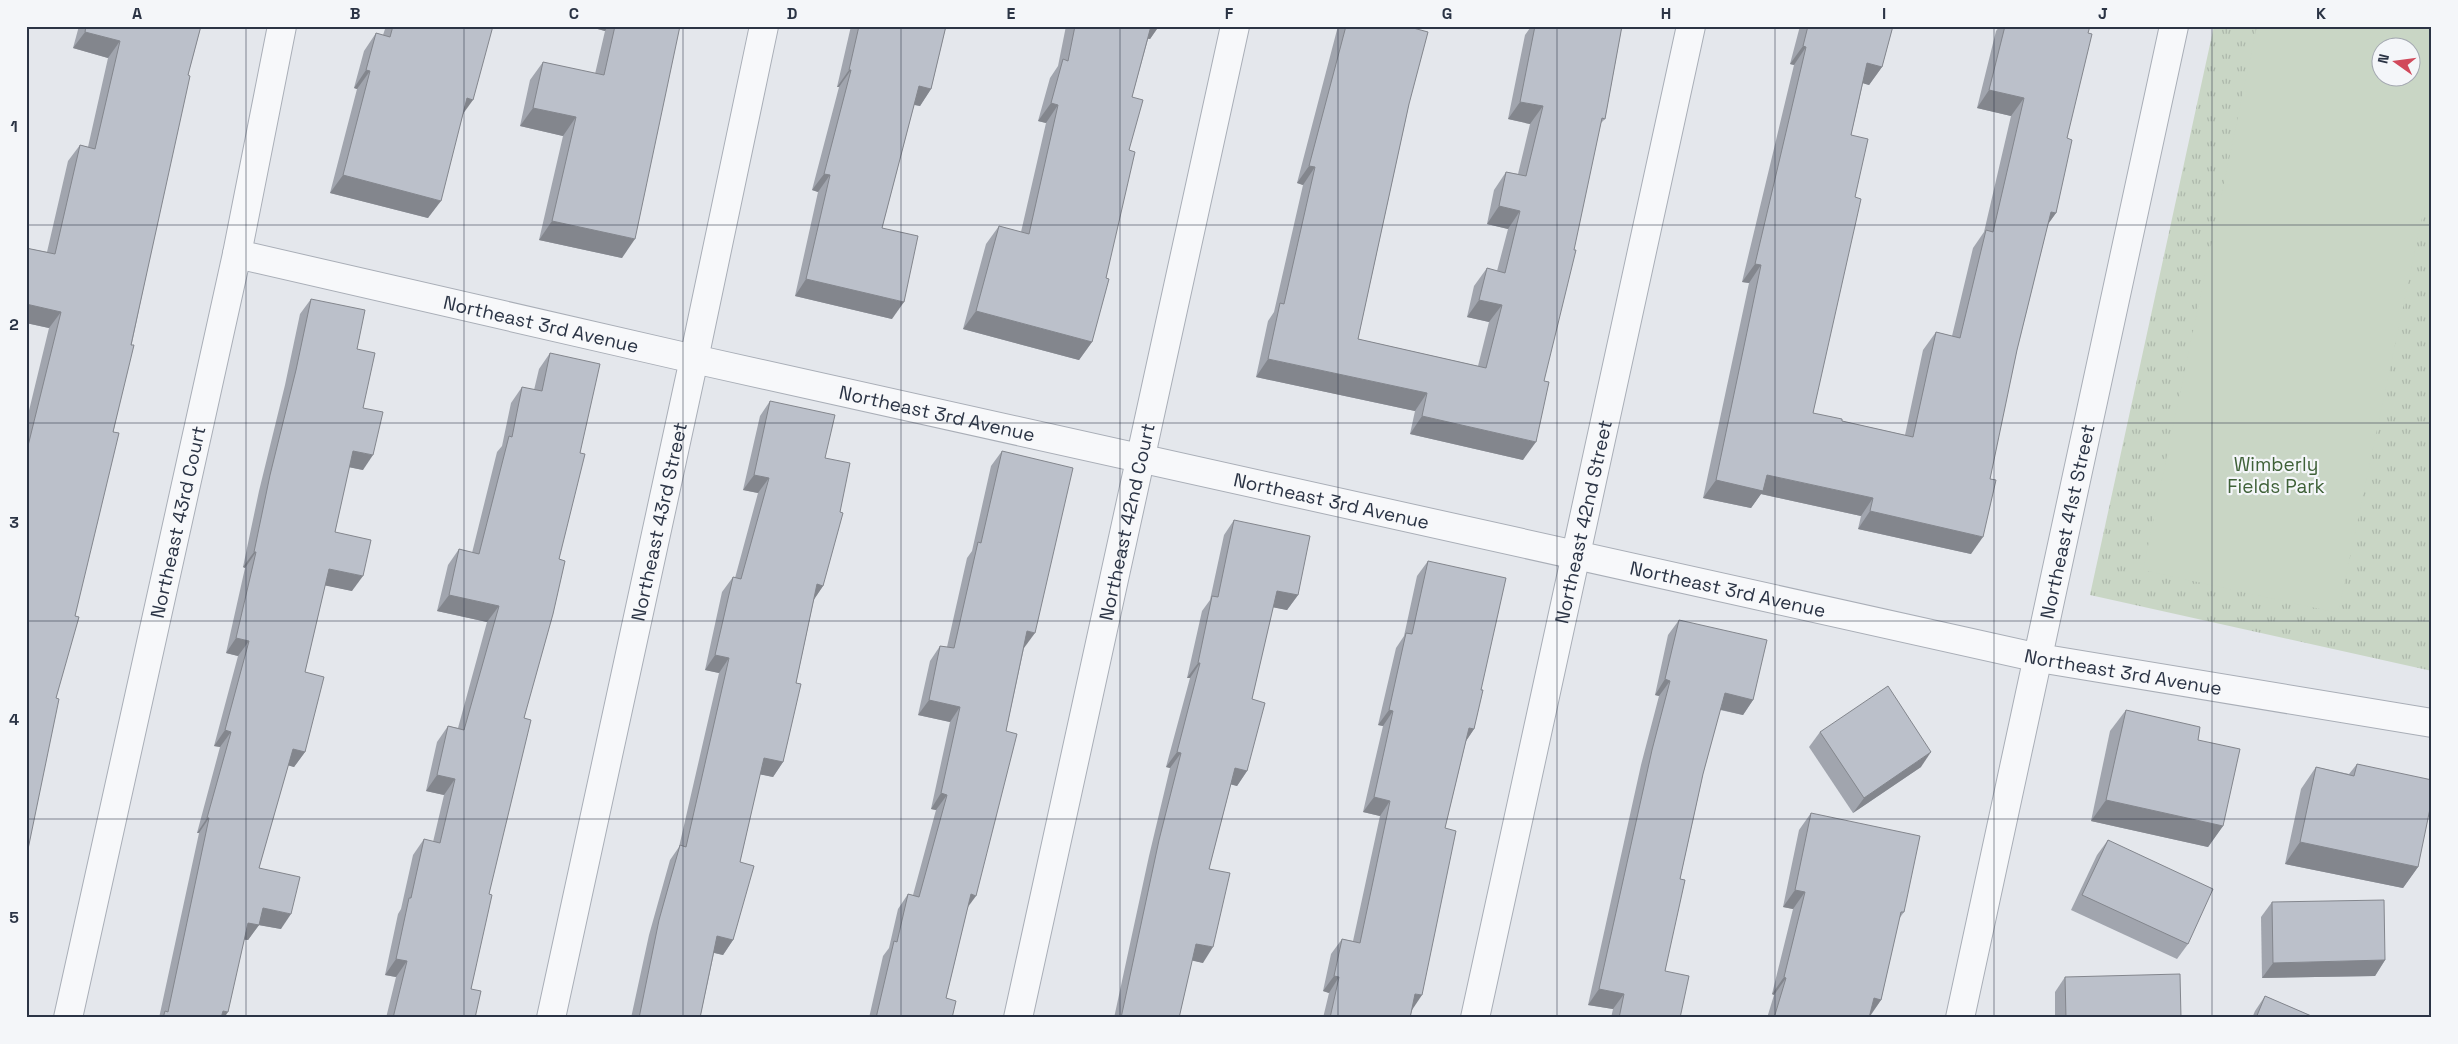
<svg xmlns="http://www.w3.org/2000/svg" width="2458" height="1044" viewBox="0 0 2458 1044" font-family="'Space Grotesk',sans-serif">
  <defs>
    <pattern id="grass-tufts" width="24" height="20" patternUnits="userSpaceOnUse" patternTransform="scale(1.25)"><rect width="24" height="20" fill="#c9d6c5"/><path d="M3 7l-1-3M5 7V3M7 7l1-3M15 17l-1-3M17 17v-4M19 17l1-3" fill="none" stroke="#adb8ab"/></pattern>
  </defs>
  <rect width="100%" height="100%" fill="#e4e7ec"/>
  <path fill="url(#grass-tufts)" fill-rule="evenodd" d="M2214 26H2432V671L2090 595ZM2380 48H2410V78H2380Z"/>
  <path fill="#c9d6c5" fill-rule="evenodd" d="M2257 26H2432V171L2338 613 2143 570ZM2380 48H2410V78H2380Z"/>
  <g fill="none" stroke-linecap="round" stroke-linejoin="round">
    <defs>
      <g id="street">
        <path id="s1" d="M237 254 694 359 2039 658 2432 723"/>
        <path id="s2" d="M68 1018 237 254 282 26"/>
        <path id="s3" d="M551 1018 694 359 764 26"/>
        <path id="s4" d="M1018 1018 1235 26"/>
        <path id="s5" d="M1475 1018 1691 26"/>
        <path id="s6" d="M1960 1018 2174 26"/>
      </g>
    </defs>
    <use href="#street" stroke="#a9aeb7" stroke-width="30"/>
    <use href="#street" stroke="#f7f8fa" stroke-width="28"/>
  </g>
  <g fill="#a1a5ae">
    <polygon points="79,26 201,26 188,75 75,616 56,698 26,859 26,423 49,328 26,323 26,248 47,252 68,161 80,145 88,147 108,58 73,48"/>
    <polygon points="386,26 493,26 428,218 330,193 357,89 354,88 364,51 376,33 383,35"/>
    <polygon points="586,26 680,26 622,258 539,240 563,136 520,126 530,80 543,62 595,74 605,31"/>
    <polygon points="851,26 946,26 931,89 920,106 914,105 882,228 892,319 795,296 818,192 812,190 839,87 837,87"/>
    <polygon points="1066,26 1159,26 1150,39 1148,39 1132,97 1129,150 1106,278 1092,342 1079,360 963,329 986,244 999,226 1021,232 1046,123 1038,121 1050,78 1058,66"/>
    <polygon points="1338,26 1406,26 1409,104 1358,339 1478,366 1489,322 1467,317 1474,286 1487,268 1497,271 1508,229 1487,224 1494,190 1506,172 1518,174 1530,124 1508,119 1525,35 1530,28 1530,26 1622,26 1605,119 1601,123 1523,460 1410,434 1415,411 1256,377 1268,321 1274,312 1303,185 1297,183"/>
    <polygon points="1800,26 1893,26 1882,67 1869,85 1863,83 1851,135 1855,197 1813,413 1842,421 1905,435 1923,350 1936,332 1952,336 1973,248 1984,232 2011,116 1977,108 1996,31 2000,26 2005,26 2067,138 2056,213 2048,224 2017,350 1971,554 1858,529 1861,516 1761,494 1751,508 1703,498 1749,283 1742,282 1794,65 1790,64"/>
    <polygon points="311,299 357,349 363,408 363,470 349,467 335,532 352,591 325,585 305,672 305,752 294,767 288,765 259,868 281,929 259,925 248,940 244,940 224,1018 159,1018 199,833 197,833 220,747 214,746 238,656 226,653 245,568 243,567 259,491 285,385 300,314"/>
    <polygon points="550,353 580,453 559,559 524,718 489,894 471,989 475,1018 386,1018 396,977 385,975 398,914 401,909 413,855 424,839 433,842 444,795 426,791 437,742 448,726 458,728 487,622 437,611 448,565 459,549 472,553 497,452 502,446 511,403 522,387 534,390 539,369"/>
    <polygon points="770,401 825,458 823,586 814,599 796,683 783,762 773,777 760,774 740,862 733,940 723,955 714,953 700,1018 631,1018 649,935 670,860 679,847 719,673 705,670 722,592 733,577 735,578 758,493 743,490 760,416"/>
    <polygon points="1002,451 1024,648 968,906 946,998 952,1018 869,1018 883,956 889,948 898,909 908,894 913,895 936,810 931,809 950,722 918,715 930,661 940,646 947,647 967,558 972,551 991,466"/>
    <polygon points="1234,520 1298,595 1287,610 1273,607 1252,699 1247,771 1237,786 1231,784 1209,869 1203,963 1192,960 1179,1018 1114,1018 1149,856 1170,768 1166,767 1190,678 1187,678 1202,611 1210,600 1224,535"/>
    <polygon points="1428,561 1481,690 1474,729 1466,741 1445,828 1412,1010 1410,1018 1323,1018 1329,993 1323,991 1331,954 1342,939 1353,941 1380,816 1363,812 1383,726 1378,725 1396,648 1404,636 1417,576"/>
    <polygon points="1679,620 1753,700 1743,715 1720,710 1703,774 1680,879 1665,971 1680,1018 1611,1018 1613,1009 1588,1005 1641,765 1659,696 1655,695 1668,635"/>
    <polygon points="2126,710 2223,826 2208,847 2091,821 2110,731"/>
    <polygon points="1820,732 1921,767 1853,813 1809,747"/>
    <polygon points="2357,764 2418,867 2403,888 2285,864 2301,789 2316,767 2349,774"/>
    <polygon points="1811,813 1904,912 1899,919 1881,1000 1869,1018 1767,1018 1774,995 1772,994 1793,909 1783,907 1799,830"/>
    <polygon points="2108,840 2188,944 2177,959 2071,910 2097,855"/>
    <polygon points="2272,902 2385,960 2375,976 2262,978 2261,917"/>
    <polygon points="2065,977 2181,1018 2055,1018 2055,992"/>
    <polygon points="2265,996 2316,1018 2252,1018 2255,1011"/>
  </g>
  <g fill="#83868d">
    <polygon points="587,26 608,26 605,31"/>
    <polygon points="1148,26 1159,26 1150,39 1141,37"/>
    <polygon points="85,32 120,41 108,58 73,48"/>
    <polygon points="1803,46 1806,47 1794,65 1790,64"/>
    <polygon points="1867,63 1882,67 1869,85 1855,81"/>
    <polygon points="366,70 370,71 357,89 354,88"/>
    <polygon points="849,70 851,70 839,87 837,87"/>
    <polygon points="919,86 931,89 920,106 907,103"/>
    <polygon points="1989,90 2024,98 2011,116 1977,108"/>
    <polygon points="467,98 473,100 460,118"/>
    <polygon points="1520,102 1543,106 1530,124 1508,119"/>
    <polygon points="1051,103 1058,105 1046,123 1038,121"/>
    <polygon points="533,108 576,117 563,136 520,126"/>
    <polygon points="1309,166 1315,167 1303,185 1297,183"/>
    <polygon points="824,174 830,175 818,192 812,190"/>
    <polygon points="343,175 441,201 428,218 330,193"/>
    <polygon points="1499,206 1520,211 1508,229 1487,224"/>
    <polygon points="2051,212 2056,213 2043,231"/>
    <polygon points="552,221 635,239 622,258 539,240"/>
    <polygon points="1755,264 1761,265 1749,283 1742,282"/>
    <polygon points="806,279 904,302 892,319 795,296"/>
    <polygon points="1479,300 1502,305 1489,322 1467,317"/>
    <polygon points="26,304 61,312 49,328 26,323"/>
    <polygon points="976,311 1092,342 1079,360 963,329"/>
    <polygon points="1268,359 1427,393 1415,411 1256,377"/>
    <polygon points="1422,416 1536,442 1523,460 1410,434"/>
    <polygon points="353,451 373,455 363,470 343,466"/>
    <polygon points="754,475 769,478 758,493 743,490"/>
    <polygon points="1767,475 1873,498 1861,516 1761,494 1751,508 1703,498 1716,480"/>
    <polygon points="1870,511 1983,537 1971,554 1858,529"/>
    <polygon points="254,552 256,552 245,568 243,567"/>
    <polygon points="329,569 363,576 352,591 318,584"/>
    <polygon points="817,584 823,586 813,601"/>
    <polygon points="1277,591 1298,595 1287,610 1266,606"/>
    <polygon points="449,595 499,606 487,622 437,611"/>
    <polygon points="1027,631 1035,633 1024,648 1017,646"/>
    <polygon points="236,638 249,641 238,656 226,653"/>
    <polygon points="715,655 729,658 719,673 705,670"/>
    <polygon points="1198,663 1200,663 1190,678 1187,678"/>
    <polygon points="1665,679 1670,681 1659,696 1655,695"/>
    <polygon points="1725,693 1753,700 1743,715 1714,708"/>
    <polygon points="929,700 960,707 950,722 918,715"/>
    <polygon points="1389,710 1393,711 1383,726 1378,725"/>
    <polygon points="1469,728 1474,729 1464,744"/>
    <polygon points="225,730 231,732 220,747 214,746"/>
    <polygon points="293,749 305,752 294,767 283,764"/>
    <polygon points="1177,752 1181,753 1170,768 1166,767"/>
    <polygon points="1931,752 1921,767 1853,813 1864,798"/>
    <polygon points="764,758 783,762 773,777 753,773"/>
    <polygon points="1235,768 1247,771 1237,786 1225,783"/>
    <polygon points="437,775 455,779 444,795 426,791"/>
    <polygon points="941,793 947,795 936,810 931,809"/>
    <polygon points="1374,797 1390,801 1380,816 1363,812"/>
    <polygon points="2106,800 2223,826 2208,847 2091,821"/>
    <polygon points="207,818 209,818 199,833 197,833"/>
    <polygon points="2300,842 2418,867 2403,888 2285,864"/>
    <polygon points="1795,890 1805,892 1793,909 1783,907"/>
    <polygon points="971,894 976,896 965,911"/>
    <polygon points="263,908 291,914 281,929 252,924"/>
    <polygon points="248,923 259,925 248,940 238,938"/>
    <polygon points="717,936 733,940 723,955 707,951"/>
    <polygon points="1196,944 1213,947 1203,963 1185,959"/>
    <polygon points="396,959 407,961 396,977 385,975"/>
    <polygon points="2385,960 2375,976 2262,978 2273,963"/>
    <polygon points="1334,976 1339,977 1329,993 1323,991"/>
    <polygon points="1784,977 1786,978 1774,995 1772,994"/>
    <polygon points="1599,989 1624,994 1613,1009 1588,1005"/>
    <polygon points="1415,994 1422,995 1412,1010 1405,1009"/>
    <polygon points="1874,998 1881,1000 1869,1017"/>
    <polygon points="223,1011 228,1012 224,1018 218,1018"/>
  </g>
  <g fill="#bbc0ca" stroke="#83868d">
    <polygon points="86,26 201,26 188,75 190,76 131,345 134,345 113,432 119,433 75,616 79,617 56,698 59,699 26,859 26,454 61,312 26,304 26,248 55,254 80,145 95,149 120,41 85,32"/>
    <polygon points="393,26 493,26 473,100 467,98 441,201 343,175 370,71 366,70 376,33 390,37"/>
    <polygon points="615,26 680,26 635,239 552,221 576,117 533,108 543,62 604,75"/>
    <polygon points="859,26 946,26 931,89 919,86 882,228 918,236 904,302 806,279 830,175 824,174 851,70 849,70"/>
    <polygon points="1075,26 1151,26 1132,97 1143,100 1129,150 1135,152 1106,278 1109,279 1092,342 976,311 999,226 1029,234 1058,105 1051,103 1063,59 1068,61"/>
    <polygon points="1346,26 1406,26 1428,32 1409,104 1358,339 1486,368 1502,305 1479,300 1487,268 1505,273 1520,211 1499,206 1506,172 1526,176 1543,106 1520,102 1535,26 1622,26 1605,119 1602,118 1574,250 1576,250 1544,381 1549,382 1536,442 1422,416 1427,393 1268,359 1280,303 1284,304 1315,167 1309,166"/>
    <polygon points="1808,26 1893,26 1882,67 1867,63 1851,135 1868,139 1855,197 1861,199 1813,413 1842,419 1842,421 1913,437 1936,332 1960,338 1986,230 1993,232 2024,98 1989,90 2005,26 2090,26 2088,33 2092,34 2067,138 2072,140 2056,213 2051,212 2017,350 1990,479 1996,480 1983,537 1870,511 1873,498 1767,475 1763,491 1716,480 1761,265 1755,264 1806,47 1803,46"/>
    <polygon points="311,299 365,310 357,349 375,353 363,408 383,412 373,455 353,451 335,532 371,540 363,576 329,569 305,672 324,677 305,752 293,749 259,868 300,877 291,914 263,908 259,925 248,923 228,1012 223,1011 221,1018 163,1018 165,1011 168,1012 209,818 207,818 231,732 225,730 249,641 236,638 256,552 254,552 270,475 296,370"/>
    <polygon points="550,353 600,364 580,453 585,454 559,559 565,561 553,614 524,718 531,720 489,894 492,895 471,989 481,991 475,1018 393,1018 407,961 396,959 409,898 411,898 424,839 440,843 455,779 437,775 448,726 464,730 499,606 449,595 459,549 479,554 509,436 512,437 522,387 542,391"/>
    <polygon points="770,401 835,415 825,458 850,463 840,512 843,513 823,586 817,584 796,683 801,684 783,762 764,758 740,862 754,866 733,940 717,936 700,1018 639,1018 659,920 680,845 686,847 729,658 715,655 733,577 741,579 769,478 754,475"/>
    <polygon points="1002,451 1073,468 1035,633 1027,631 1006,731 1017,734 976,896 971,894 946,998 956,1001 952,1018 876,1018 894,941 897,942 908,894 919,897 947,795 941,793 960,707 929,700 940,646 954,648 978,542 981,543"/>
    <polygon points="1234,520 1310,536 1298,595 1277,591 1252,699 1265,703 1247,771 1235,768 1209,869 1230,873 1213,947 1196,944 1179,1018 1121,1018 1159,840 1181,753 1177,752 1200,663 1198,663 1212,596 1218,597"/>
    <polygon points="1428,561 1506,578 1481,690 1483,690 1474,729 1469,728 1445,828 1456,831 1422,995 1415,994 1410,1018 1330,1018 1339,977 1334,976 1342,939 1360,943 1390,801 1374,797 1393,711 1389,710 1406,633 1412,634"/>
    <polygon points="1679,620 1767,640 1753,700 1725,693 1703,774 1680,879 1685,880 1665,971 1689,976 1680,1018 1619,1018 1624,994 1599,989 1652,750 1670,681 1665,679"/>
    <polygon points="1888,686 1931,752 1864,798 1820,732"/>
    <polygon points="2126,710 2200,727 2198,740 2240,749 2223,826 2106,800"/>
    <polygon points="2357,764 2432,780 2432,799 2418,867 2300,842 2316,767 2354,776"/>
    <polygon points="1811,813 1920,836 1904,912 1901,912 1881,1000 1874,998 1869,1018 1774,1018 1786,978 1784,977 1805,892 1795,890"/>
    <polygon points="2108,840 2213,889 2188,944 2082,895"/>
    <polygon points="2384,900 2385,960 2273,963 2272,902"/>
    <polygon points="2180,974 2181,1018 2066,1018 2065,977"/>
    <polygon points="2265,996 2316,1018 2256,1018"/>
  </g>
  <path fill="none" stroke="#2b3445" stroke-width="1" stroke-opacity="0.55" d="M246 26V1018M464 26V1018M683 26V1018M901 26V1018M1120 26V1018M1338 26V1018M1557 26V1018M1775 26V1018M1994 26V1018M2212 26V1018M26 225H2432M26 423H2432M26 621H2432M26 819H2432"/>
  <g text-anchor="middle" stroke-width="4.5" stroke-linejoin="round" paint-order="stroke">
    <g font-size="19" fill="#2b3445" stroke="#f4f6f9">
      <text dy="7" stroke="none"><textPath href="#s1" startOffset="312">Northeast 3rd Avenue</textPath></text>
      <text dy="7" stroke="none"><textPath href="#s1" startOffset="718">Northeast 3rd Avenue</textPath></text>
      <text dy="7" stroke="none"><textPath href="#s1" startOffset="1122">Northeast 3rd Avenue</textPath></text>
      <text dy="7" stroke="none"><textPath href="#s2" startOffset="508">Northeast 43rd Court</textPath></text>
      <text dy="7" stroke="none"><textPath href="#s3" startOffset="508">Northeast 43rd Street</textPath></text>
      <text dy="7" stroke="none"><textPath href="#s4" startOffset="508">Northeast 42nd Court</textPath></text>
      <text dy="7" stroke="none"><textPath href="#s5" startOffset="508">Northeast 42nd Street</textPath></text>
      <text dy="7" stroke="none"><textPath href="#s6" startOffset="508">Northeast 41st Street</textPath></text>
      <text dy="7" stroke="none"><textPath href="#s1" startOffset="1528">Northeast 3rd Avenue</textPath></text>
      <text dy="7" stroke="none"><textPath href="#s1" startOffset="1932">Northeast 3rd Avenue</textPath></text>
    </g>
    <g font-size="19" fill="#3f6138" stroke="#f4f6f9">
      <text x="2276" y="471">Wimberly<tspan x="2276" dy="22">Fields Park</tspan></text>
    </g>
  </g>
  <rect width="2458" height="1044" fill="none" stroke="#f4f6f9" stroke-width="55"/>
  <g transform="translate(2396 62) rotate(284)"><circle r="24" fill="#f4f6f9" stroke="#a4a8b1"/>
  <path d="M0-4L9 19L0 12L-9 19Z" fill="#d1495b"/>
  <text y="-8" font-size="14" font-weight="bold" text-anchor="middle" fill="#2b3445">N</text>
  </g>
  <rect x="28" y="28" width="2402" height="988" fill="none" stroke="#2b3445" stroke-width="2"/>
  <g font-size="16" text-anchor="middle" font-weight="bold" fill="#2b3445">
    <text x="137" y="19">A</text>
    <text x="355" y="19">B</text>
    <text x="574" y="19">C</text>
    <text x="792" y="19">D</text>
    <text x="1011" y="19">E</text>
    <text x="1229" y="19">F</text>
    <text x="1447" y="19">G</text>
    <text x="1666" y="19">H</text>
    <text x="1884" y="19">I</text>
    <text x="2103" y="19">J</text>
    <text x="2321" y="19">K</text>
    <text x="14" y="132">1</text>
    <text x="14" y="330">2</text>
    <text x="14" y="528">3</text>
    <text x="14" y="725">4</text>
    <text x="14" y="923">5</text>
  </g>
</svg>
